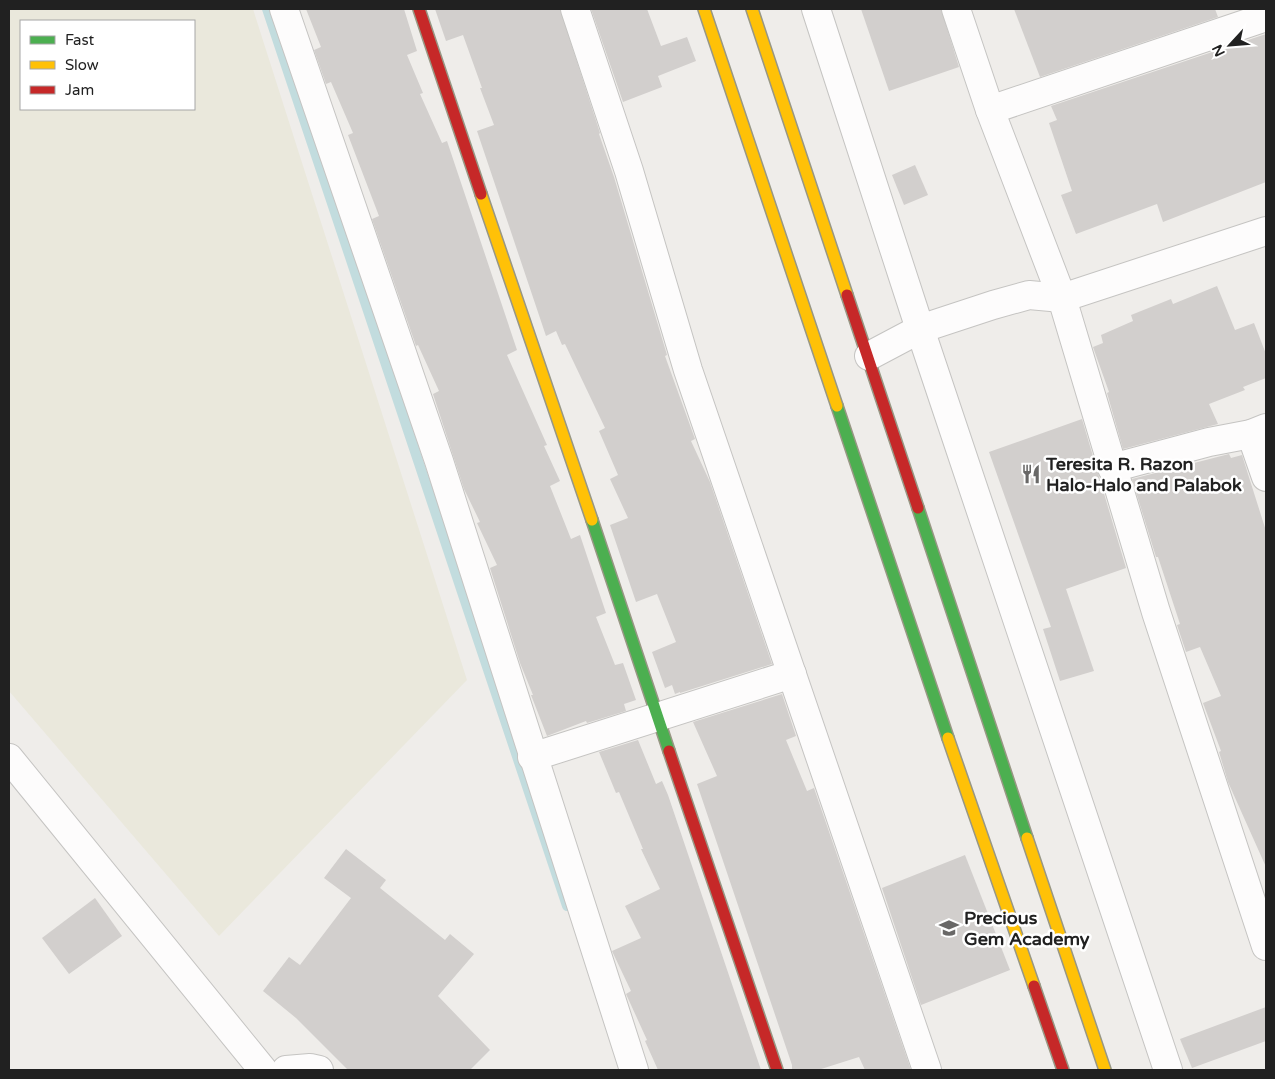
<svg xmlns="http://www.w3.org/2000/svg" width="1275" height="1079" viewBox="0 0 1275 1079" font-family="'Varela Round',sans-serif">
  <rect width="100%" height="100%" fill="#efedea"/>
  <path fill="#eae8dc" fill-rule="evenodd" d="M9 9H253L467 680 219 936 9 691ZM21 21H194V109H21Z"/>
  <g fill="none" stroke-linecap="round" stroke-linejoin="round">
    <polyline stroke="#c2dcde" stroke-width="10" points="267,9 567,906"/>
  </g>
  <g fill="#d2cfcd">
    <polygon points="306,9 404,9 417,51 407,55 423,93 420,94 442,143 447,141 517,350 507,355 547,445 544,446 560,481 550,486 571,539 580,535 606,613 596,617 615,665 623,663 636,700 624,704 626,711 587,723 586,721 547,736 531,695 533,695 520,663 490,568 497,565 477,523 480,522 464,489 433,394 439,391 418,345 416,346 372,219 379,216 348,135 353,133 331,82 326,84 314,50 321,47"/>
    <polygon points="435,9 560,9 600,133 599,134 614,177 667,355 665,356 695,439 691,441 710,482 772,664 680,693 680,692 675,694 672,685 665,688 652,652 676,642 657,594 636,602 610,525 628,518 610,479 618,475 599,431 605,428 565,344 562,345 556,331 546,336 477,131 494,125 480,88 482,88 463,35 446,41"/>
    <polygon points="591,9 647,9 661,46 687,37 696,61 658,76 662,87 623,102"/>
    <polygon points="861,9 941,9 959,67 889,91"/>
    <polygon points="1014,9 1215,9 1218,17 1040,77"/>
    <polygon points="1266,34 1266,182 1163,222 1157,204 1076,234 1061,195 1072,191 1049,123 1057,120 1051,106"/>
    <polygon points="915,165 928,195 904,205 892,175"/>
    <polygon points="1217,286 1235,330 1254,323 1266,354 1266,378 1243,387 1245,390 1209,404 1218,424 1123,449 1107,393 1109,392 1093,347 1103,343 1101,335 1133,321 1131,315 1171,299 1173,304"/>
    <polygon points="1082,419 1126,568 1066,589 1094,671 1060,681 1043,629 1051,627 989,452"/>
    <polygon points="1229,454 1231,458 1242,455 1266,531 1266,867 1228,782 1219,752 1221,751 1203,703 1221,696 1200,647 1186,652 1177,625 1180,624 1158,557 1156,557 1132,479"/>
    <polygon points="782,694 796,736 786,740 807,791 814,788 911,1070 865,1070 859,1057 818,1070 792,1070 792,1065 697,784 717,776 693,722"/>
    <polygon points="638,740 656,784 662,781 668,795 761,1070 658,1070 645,1041 647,1040 626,994 631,991 612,951 641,938 625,906 660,889 641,849 643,849 619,792 616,793 599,752"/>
    <polygon points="346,849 386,880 380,888 445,940 450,934 474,954 438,996 490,1050 470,1070 348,1070 296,1018 263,991 289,957 300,965 351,898 324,878"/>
    <polygon points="965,855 1010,970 921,1005 882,888"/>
    <polygon points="95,898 122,936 69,974 42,938"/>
    <polygon points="1266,1007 1266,1041 1192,1068 1180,1039"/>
  </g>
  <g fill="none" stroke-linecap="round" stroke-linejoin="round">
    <defs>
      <g id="street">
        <polyline points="284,9 439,461 634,1070"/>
        <polyline points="575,9 629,171 688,370 927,1070"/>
        <polyline points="816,9 920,329 1168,1070"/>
        <polyline points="956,9 990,110 1062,298 1156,612 1266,946"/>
        <polyline points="990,110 1266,17"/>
        <polyline points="869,356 920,329 993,305 1029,295 1062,298 1266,231"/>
        <polyline points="1251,434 1266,477"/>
        <polyline points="1112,468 1209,442 1251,434 1266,428"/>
        <polyline points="532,757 792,674"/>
        <polyline points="9,758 263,1070"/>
        <polyline points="286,1070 310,1068 319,1070"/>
      </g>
      <g id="fast">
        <polyline points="837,406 948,738"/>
        <polyline points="918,508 1027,838"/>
        <polyline points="592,520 669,751"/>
      </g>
      <g id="slow">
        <polyline points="704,9 837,406"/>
        <polyline points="752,9 847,295"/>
        <polyline points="481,194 592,520"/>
        <polyline points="948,738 1034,986"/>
        <polyline points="1027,838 1105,1070"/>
      </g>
      <g id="jam">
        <polyline points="419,9 481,194"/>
        <polyline points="847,295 918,508"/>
        <polyline points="669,751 777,1070"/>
        <polyline points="1034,986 1063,1070"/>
      </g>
    </defs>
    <use href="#street" stroke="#c5c4c2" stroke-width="30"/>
    <use href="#fast" stroke="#989784" stroke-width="14"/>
    <use href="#slow" stroke="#989784" stroke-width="14"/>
    <use href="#jam" stroke="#989784" stroke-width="14"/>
    <use href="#street" stroke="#fdfcfc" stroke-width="28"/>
    <use href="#fast" stroke="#4caf50" stroke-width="11"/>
    <use href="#slow" stroke="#ffc107" stroke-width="11"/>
    <use href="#jam" stroke="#c62828" stroke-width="11"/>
  </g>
  <defs>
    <symbol id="restaurant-bare" viewBox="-9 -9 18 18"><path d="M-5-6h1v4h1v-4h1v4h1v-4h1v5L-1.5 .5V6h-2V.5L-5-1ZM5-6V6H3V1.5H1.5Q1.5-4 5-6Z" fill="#696867" stroke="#fff" stroke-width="2.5" paint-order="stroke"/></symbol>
    <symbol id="school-bare" viewBox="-9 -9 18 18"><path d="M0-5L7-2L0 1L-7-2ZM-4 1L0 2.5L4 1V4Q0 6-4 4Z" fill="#696867" stroke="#fff" stroke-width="2.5" paint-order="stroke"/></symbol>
  </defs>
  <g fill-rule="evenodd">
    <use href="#restaurant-bare" x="1017" y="460" width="28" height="28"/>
    <use href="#school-bare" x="935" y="914" width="28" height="28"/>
  </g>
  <g text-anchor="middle" stroke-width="5" stroke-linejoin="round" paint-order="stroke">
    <g font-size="18" font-weight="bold" fill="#212121" stroke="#fff" text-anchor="start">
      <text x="1046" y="470">Teresita R. Razon<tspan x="1046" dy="21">Halo-Halo and Palabok</tspan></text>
      <text x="964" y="924">Precious<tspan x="964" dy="21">Gem Academy</tspan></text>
    </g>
  </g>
  <rect width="1275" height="1079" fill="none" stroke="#212121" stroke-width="20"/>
  <rect x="20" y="20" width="175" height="90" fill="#ffffff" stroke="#a6a6a6"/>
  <rect x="30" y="36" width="25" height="8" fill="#4caf50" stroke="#a6a6a6"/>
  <text x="65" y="45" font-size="15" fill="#212121">Fast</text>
  <rect x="30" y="61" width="25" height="8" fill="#ffc107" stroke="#a6a6a6"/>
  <text x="65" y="70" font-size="15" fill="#212121">Slow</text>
  <rect x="30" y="86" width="25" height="8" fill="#c62828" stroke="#a6a6a6"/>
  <text x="65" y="95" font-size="15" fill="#212121">Jam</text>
  <g transform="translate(1230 45) rotate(244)" stroke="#ffffff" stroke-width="4" paint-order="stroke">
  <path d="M0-4L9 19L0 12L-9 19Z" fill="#212121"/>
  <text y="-8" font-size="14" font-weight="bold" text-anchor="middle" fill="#212121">N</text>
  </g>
</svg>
